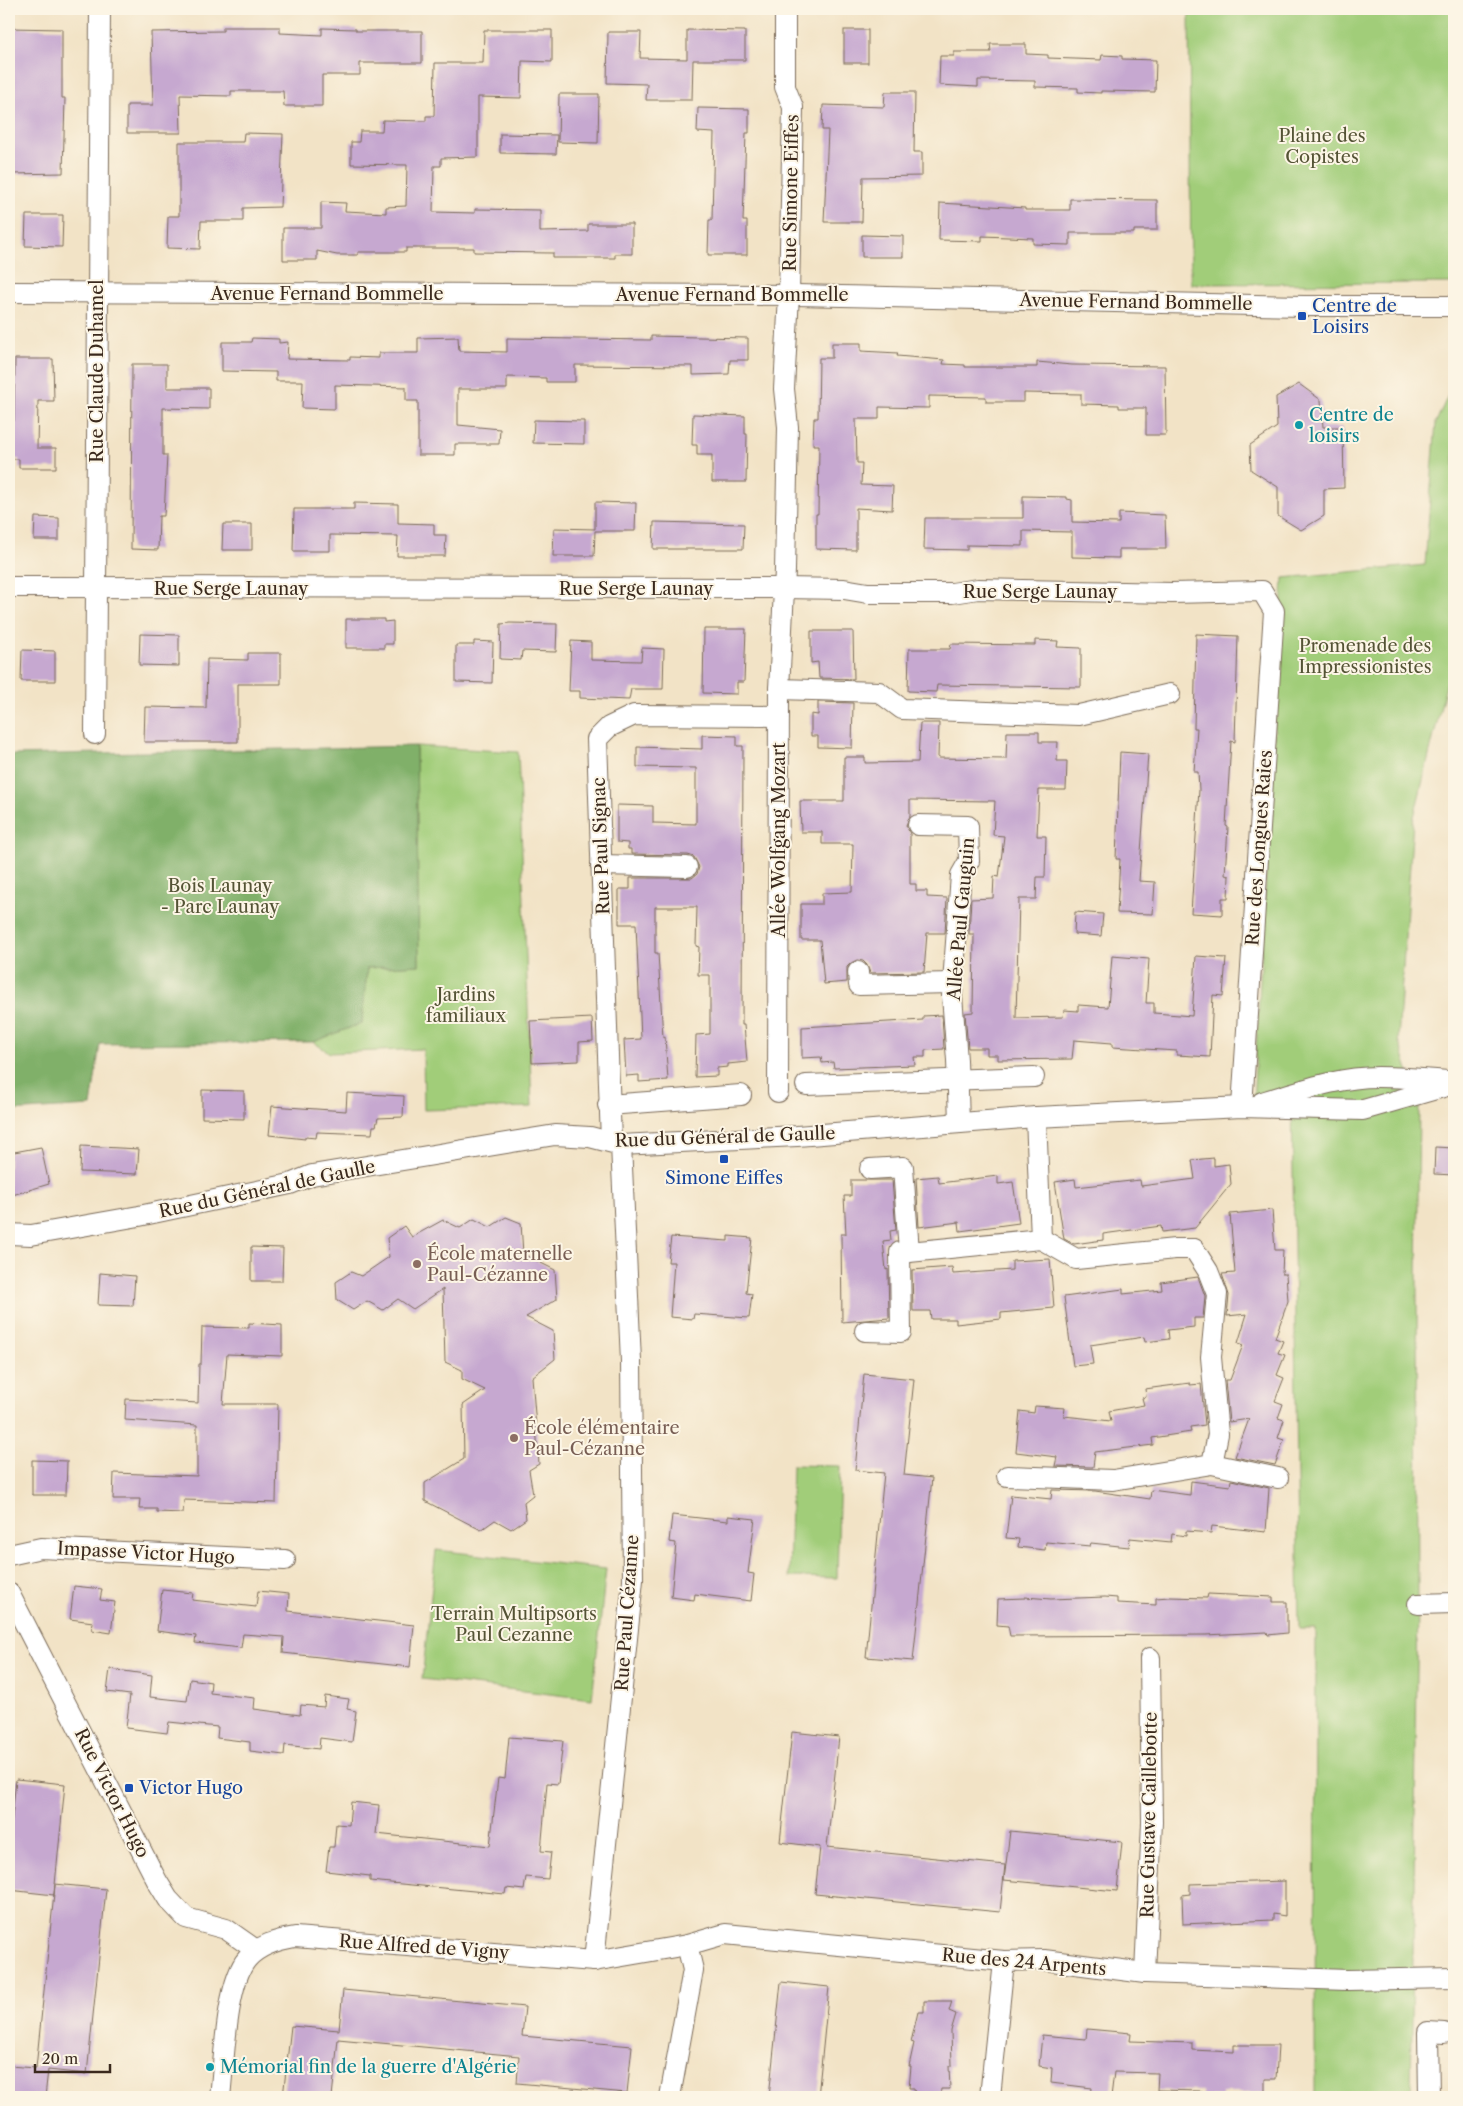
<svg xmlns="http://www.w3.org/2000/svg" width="1463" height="2106" viewBox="0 0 1463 2106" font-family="'Libre Caslon Text',serif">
  <rect width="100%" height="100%" fill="#fcf5e5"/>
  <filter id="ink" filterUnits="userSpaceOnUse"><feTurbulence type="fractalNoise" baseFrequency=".02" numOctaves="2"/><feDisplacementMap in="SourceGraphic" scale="10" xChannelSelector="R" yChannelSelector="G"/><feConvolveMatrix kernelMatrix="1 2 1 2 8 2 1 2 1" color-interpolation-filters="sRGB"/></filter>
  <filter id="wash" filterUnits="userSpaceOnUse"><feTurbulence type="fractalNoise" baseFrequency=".0096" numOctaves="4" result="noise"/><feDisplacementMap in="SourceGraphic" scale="20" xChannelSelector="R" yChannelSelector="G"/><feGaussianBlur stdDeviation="1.12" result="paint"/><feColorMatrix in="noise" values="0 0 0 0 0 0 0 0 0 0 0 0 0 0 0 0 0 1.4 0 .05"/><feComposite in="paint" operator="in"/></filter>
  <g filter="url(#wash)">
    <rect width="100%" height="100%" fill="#f2e3c6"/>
    <g fill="#a1cd79" stroke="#6e7c4c">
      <polygon points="1189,9 1454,9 1454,283 1191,284"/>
      <polygon points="1454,382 1454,653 1413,821 1398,1040 1419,1102 1417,1287 1418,1604 1411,2097 1315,2097 1316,1629 1299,1629 1292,1094 1253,1104 1283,578 1425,565 1436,422"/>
      <polygon points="416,746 518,752 532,1107 424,1110 423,1049 330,1053 313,1042 362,1023 367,968 419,965"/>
      <polygon points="792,1465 840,1466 837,1578 789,1577"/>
      <polygon points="436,1550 606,1569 592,1699 422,1679"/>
    </g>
    <polygon fill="#80b069" stroke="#5e6d44" points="416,746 419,965 367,968 362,1023 313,1042 100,1044 91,1106 9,1111 9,755"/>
    <g id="blocks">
      <g fill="#c6a8d0">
        <polygon points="223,27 280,27 280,33 322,35 322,28 356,29 356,31 422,31 422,63 360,63 360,75 322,75 322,106 284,106 283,91 231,91 231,96 180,95 181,133 127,133 127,105 153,105 151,32 223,31"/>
        <polygon points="9,28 62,29 62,98 65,98 63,173 11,174 11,141 9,141"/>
        <polygon points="484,30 552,30 552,62 522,61 521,98 478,97 478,157 441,158 441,166 434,166 433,212 475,213 475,209 540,210 540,232 588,231 588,224 632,224 632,254 615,254 615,258 553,258 553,253 474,252 474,248 406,248 406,252 358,252 358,255 337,255 317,251 317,260 283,260 283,228 321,228 321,202 346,203 345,211 386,213 386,207 406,206 407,165 351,164 351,142 359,142 360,131 382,131 383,120 426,121 426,116 434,116 435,63 483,63"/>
        <polygon points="687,30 745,31 745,60 693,60 692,100 646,100 647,84 607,83 608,32 641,32 640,58 687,59"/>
        <rect x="844" y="30" width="24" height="33"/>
        <polygon points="990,44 1026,44 1026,54 1048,55 1048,58 1101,60 1102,55 1122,56 1122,59 1156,60 1155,92 1101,91 1101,93 1078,92 1078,88 1035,87 1035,81 978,80 978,87 939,85 940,56 954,56 954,52 991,52"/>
        <polygon points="885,92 915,92 914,152 922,152 922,176 863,177 862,222 824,222 828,130 822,130 823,105 884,107"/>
        <polygon points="559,94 599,94 598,143 558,142"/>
        <polygon points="698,108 749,109 749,133 746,133 743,221 747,221 747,255 708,255 709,220 712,220 714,133 697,132"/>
        <polygon points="244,133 283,134 280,207 243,208 243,221 201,221 200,249 167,248 168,216 179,216 179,142 243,142"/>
        <polygon points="500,134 557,135 556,154 500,153"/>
        <polygon points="1070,199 1157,200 1157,230 1134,230 1134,233 1070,233 1070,245 1033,244 1033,238 982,236 982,241 939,240 940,203 1025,208 1025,210 1070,210"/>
        <polygon points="26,215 63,215 62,247 25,246"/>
        <polygon points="862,235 903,236 903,257 862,257"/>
        <polygon points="651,336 748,338 748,360 730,360 729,374 693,375 693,366 575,365 575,382 546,382 546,378 507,377 507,389 458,389 458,425 500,429 499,444 455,444 455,455 418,455 418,401 406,401 406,387 335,385 335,409 302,408 303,381 276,381 276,372 222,371 222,342 251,342 252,338 279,339 279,343 288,342 287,359 350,360 350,357 379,358 379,353 418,353 418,338 458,337 459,351 507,352 507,338 651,340"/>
        <polygon points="832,343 861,343 861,351 898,353 897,356 944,360 943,364 965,365 965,367 1037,367 1037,362 1072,365 1165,366 1166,435 1146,435 1146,408 1119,408 1119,405 1081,404 1081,394 1024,393 1024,402 986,402 986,397 929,396 929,408 879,407 879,419 856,419 857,463 862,463 861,485 893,486 892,510 856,508 856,550 816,549 816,514 818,514 819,445 813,445 814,418 818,418 819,358 832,358"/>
        <polygon points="15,359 53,359 54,401 38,401 37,448 56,448 56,468 19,468 19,459 9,459 9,421 14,421"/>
        <polygon points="132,364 167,364 167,388 209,388 209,409 163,408 163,455 167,455 164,516 159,516 158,550 131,549"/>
        <polygon points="1299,384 1321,400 1323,427 1343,427 1344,488 1324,489 1324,516 1301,530 1278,516 1278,487 1251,470 1250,445 1277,427 1276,397"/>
        <polygon points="693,414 745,416 745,434 747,434 746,482 712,482 712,455 697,455 697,445 692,445"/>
        <polygon points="534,420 584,421 584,444 533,443"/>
        <polygon points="1023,496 1067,497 1067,499 1072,500 1072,522 1119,523 1119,513 1165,515 1166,549 1119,549 1119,558 1072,557 1072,532 1023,531 1023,546 967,545 967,550 924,549 925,518 1023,518"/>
        <polygon points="595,502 636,503 635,531 595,531 594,556 553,556 554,528 595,529"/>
        <polygon points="354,503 398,504 398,523 434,524 434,535 446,535 445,556 397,556 398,536 330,535 330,551 293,551 294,509 354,509"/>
        <polygon points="35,517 59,518 59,540 34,540"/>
        <polygon points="654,522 744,524 743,549 653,549"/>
        <polygon points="223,524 252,524 252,550 222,550"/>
        <polygon points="346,619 384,619 384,622 393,621 393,644 384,644 384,648 346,648"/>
        <polygon points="510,623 557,624 556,652 522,651 521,660 500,659 501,624"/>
        <polygon points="704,629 746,629 744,682 737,682 737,694 703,693"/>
        <polygon points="811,631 853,631 854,679 819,678 818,662 811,663"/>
        <polygon points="140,634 179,635 179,666 139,665"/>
        <polygon points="1196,634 1238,636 1235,742 1231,741 1226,826 1228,827 1225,875 1229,876 1228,898 1222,898 1222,915 1191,913 1199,790 1198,772 1194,772 1197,728 1194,728"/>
        <polygon points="1035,640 1058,641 1057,647 1081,648 1081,687 937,685 936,692 908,691 909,649 950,649 951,644 1035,645"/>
        <polygon points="474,641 493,642 492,683 456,682 456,645 474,645"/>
        <polygon points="571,641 591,642 591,660 641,661 642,648 664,649 663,689 631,689 629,700 580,698 580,691 569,691"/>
        <polygon points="22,650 55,651 55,681 21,681"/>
        <polygon points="248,653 281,653 281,684 238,684 238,742 144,742 145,707 206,708 207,659 248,660"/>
        <polygon points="818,702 853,703 852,748 818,747 818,736 811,736 811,714 818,715"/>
        <polygon points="920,723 939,723 938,758 1006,759 1007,732 1039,732 1039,742 1058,742 1057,761 1067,761 1066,790 1039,790 1037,836 1046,836 1045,877 1037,877 1036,899 1019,899 1016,1018 1063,1017 1064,1010 1078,1011 1078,1005 1108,1007 1112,956 1149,959 1146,1003 1154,1003 1154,1013 1192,1016 1196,956 1226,958 1223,996 1213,995 1210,1057 1177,1055 1177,1051 1112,1047 1112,1043 1074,1040 1072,1059 998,1060 998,1055 987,1055 987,1048 968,1048 965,1013 973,1012 974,934 969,934 971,899 993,898 994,876 999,877 1004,836 993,835 995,801 910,800 910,816 906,825 910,834 910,884 916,884 916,891 927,891 927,897 947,898 945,933 927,933 924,972 870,973 867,965 863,961 857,960 851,963 847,967 847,982 824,984 820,940 801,940 801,904 822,904 822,893 852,892 853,844 822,844 822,832 801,832 800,801 844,801 844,757 865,757 865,763 918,762"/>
        <polygon points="702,735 737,736 737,746 743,746 742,1025 744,1025 747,1062 728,1064 728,1067 717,1068 717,1076 695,1077 696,1035 710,1034 710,975 698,975 699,947 696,946 697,907 655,907 655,953 658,953 663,1038 665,1037 668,1080 639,1082 639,1075 626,1076 624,1040 641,1039 636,924 619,924 619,889 630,889 630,878 692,878 697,874 699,867 694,857 688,855 631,854 631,849 628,849 628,843 617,842 617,805 653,806 653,823 696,824 696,768 637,767 637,747 702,749"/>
        <polygon points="1120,752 1148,754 1139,881 1155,882 1153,914 1117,913 1120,859 1116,859"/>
        <polygon points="1075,912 1103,914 1101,936 1074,934"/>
        <polygon points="942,1015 944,1049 925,1050 925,1057 914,1057 915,1065 834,1068 833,1062 822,1063 821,1057 802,1058 802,1027 923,1020 923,1016"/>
        <polygon points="592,1018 593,1041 579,1042 579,1061 532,1063 530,1021"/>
        <polygon points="202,1090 244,1091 244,1119 202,1118"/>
        <polygon points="347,1093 404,1096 403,1117 378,1118 376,1126 373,1126 372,1134 317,1132 316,1138 305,1137 305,1139 269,1135 272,1106 346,1111"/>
        <polygon points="81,1146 139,1149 137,1174 80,1172"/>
        <polygon points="41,1147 49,1184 9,1196 9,1153"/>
        <polygon points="1435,1147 1454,1148 1454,1175 1434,1174"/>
        <polygon points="1214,1158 1214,1166 1229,1164 1231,1184 1195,1228 1162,1232 1161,1226 1103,1234 1103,1240 1074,1244 1064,1239 1055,1182 1075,1179 1076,1187 1140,1180 1141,1186 1195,1179 1192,1160"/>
        <polygon points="938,1176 939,1183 998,1176 998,1184 1013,1182 1019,1223 960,1231 959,1222 919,1227 916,1178"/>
        <polygon points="851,1180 892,1180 896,1230 890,1231 891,1240 883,1241 886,1270 888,1269 889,1318 842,1322 841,1234 846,1234 844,1196 851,1196"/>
        <polygon points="1272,1210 1275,1250 1283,1250 1282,1274 1286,1274 1288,1301 1275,1338 1283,1341 1278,1353 1285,1355 1277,1375 1284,1378 1275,1401 1283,1404 1278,1418 1284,1420 1278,1438 1284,1440 1275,1465 1235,1457 1249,1419 1229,1422 1225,1380 1230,1380 1243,1345 1238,1343 1247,1314 1227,1316 1229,1295 1222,1274 1235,1273 1230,1214"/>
        <polygon points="506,1217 521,1223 523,1254 555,1270 557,1299 526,1317 553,1331 555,1359 532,1377 539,1464 529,1470 533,1495 524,1502 526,1519 511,1529 495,1520 481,1530 425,1501 425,1483 464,1459 463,1405 485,1390 462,1379 462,1370 445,1362 443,1289 413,1309 398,1299 383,1310 367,1301 353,1310 337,1300 336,1282 351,1272 361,1276 389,1257 387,1238 404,1226 412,1237 443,1220 460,1228 474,1219 490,1227"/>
        <polygon points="728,1236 752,1238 746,1293 752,1294 749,1318 694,1314 693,1319 670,1317 674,1262 668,1262 671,1237 728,1241"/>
        <polygon points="251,1247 283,1248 282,1281 251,1281"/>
        <polygon points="1050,1259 1054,1308 1001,1313 1001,1319 956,1324 956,1319 931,1319 930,1311 913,1311 912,1270 952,1267 953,1274 1012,1270 1012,1261"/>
        <polygon points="100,1273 135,1276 133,1306 98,1305"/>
        <polygon points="1198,1277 1205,1296 1203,1318 1194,1318 1194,1327 1168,1330 1169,1339 1145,1342 1144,1337 1090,1345 1093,1364 1073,1366 1064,1297 1123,1289 1123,1294 1162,1290 1161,1282"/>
        <polygon points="249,1323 282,1325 282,1356 227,1354 223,1404 278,1404 276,1503 184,1500 183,1513 157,1512 157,1509 139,1509 140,1499 113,1499 114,1473 197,1476 197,1425 125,1420 126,1399 198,1403 199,1364 201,1364 202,1327 249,1328"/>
        <polygon points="864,1374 914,1379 904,1475 932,1478 913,1661 866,1657 884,1473 855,1470"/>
        <polygon points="1190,1383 1190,1385 1201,1384 1205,1425 1190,1427 1191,1432 1152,1438 1153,1445 1095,1452 1093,1467 1055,1466 1057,1457 1016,1452 1020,1411 1034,1413 1035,1406 1065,1408 1064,1416 1111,1421 1109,1411 1144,1405 1142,1398 1146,1397 1145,1389"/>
        <polygon points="32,1460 67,1461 66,1495 32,1495"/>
        <polygon points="1231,1480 1269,1488 1266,1532 1212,1526 1211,1533 1186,1531 1186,1536 1172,1534 1171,1542 1130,1538 1129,1547 1091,1543 1090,1546 1046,1542 1045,1550 1018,1547 1019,1539 1006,1538 1011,1495 1051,1499 1052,1490 1095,1491 1150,1499 1151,1490 1190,1495 1191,1481 1230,1486"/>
        <polygon points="672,1515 728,1521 728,1516 755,1519 748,1573 754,1574 751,1601 695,1594 694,1600 671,1597 676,1543 669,1542"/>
        <polygon points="74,1586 102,1589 100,1600 115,1602 111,1633 92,1630 93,1622 70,1619"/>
        <polygon points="162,1590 193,1593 192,1600 256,1607 258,1591 289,1594 288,1611 414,1625 410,1667 283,1653 284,1637 243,1634 241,1648 195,1643 196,1636 157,1631"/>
        <polygon points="1208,1594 1273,1597 1273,1602 1287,1602 1287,1633 1268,1635 1267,1632 1206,1635 1010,1636 1008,1626 997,1625 998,1599 1025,1598 1025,1597 1051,1599 1105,1597 1117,1598 1117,1603 1156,1605 1156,1598 1169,1597 1207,1598"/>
        <polygon points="110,1669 152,1675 150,1697 187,1701 190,1679 211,1682 210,1693 255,1698 254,1709 300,1715 301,1705 324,1707 325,1696 349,1699 347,1709 356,1711 352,1742 320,1738 319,1749 285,1745 284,1755 250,1751 250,1742 217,1738 218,1727 169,1722 167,1733 126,1728 130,1695 107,1692"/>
        <polygon points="792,1732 839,1737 827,1847 1005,1865 1000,1912 815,1894 820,1847 780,1842"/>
        <polygon points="509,1737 563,1741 558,1784 547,1783 541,1851 551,1852 548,1879 526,1877 524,1890 506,1888 505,1894 370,1881 370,1876 326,1871 329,1847 334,1847 336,1824 349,1825 351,1802 379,1805 376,1834 490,1846 498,1778 505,1779"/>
        <polygon points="16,1779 65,1784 54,1895 9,1890 9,1848"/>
        <polygon points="1010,1831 1122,1842 1117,1891 1004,1880"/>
        <polygon points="1285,1881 1285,1916 1273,1914 1273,1920 1183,1924 1182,1895 1190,1894 1190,1884"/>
        <polygon points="55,1884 106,1889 87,2074 48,2070 45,2097 9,2097 9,2066 36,2068"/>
        <polygon points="781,1982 829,1987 818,2097 769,2097"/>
        <polygon points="343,1990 525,2007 522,2036 632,2046 627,2093 517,2083 519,2056 338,2039 332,2097 283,2097 291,2026 339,2030"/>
        <polygon points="924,2001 952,2001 949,2011 956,2014 951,2031 952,2066 949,2066 950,2089 941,2089 940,2097 915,2097 914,2088 909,2088 911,2066 909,2066 914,2043 911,2042 918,2012 924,2012"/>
        <polygon points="1087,2029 1131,2033 1130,2041 1192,2043 1192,2050 1234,2052 1234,2045 1278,2045 1276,2079 1265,2079 1265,2093 1222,2093 1222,2097 1203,2097 1202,2091 1157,2090 1158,2073 1114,2072 1111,2097 1091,2097 1092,2088 1051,2083 1052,2068 1039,2066 1042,2035 1086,2039"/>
      </g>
    </g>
  </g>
  <g filter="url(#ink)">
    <use href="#blocks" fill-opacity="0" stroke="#7b6b59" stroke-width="1"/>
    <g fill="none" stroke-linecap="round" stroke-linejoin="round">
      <defs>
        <g id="minor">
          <polyline points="9,292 796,295 1304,306 1454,306"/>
          <polyline points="9,587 784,588 844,589 868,593 952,593 978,589 1172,593 1262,591 1274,611 1242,1107"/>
          <polyline points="779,689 879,692 902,709 1079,715 1170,694"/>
          <polyline points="95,734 100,9"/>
          <polyline points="918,825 968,826 969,861 961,875 952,996 957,1060 959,1123"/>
          <polyline points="601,865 687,867"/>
          <polyline points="858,972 859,985 952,983"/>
          <polyline points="806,1085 1034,1077"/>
          <polyline points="778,1092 779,689 785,570 788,427 784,389 789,295 793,107 785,87 785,9"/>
          <path d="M1262 1102C1300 1091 1338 1077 1378 1077 1401 1077 1424 1079 1447 1081"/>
          <polyline points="608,1105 741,1095"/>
          <polyline points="611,1142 597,739 609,727 634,715 779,716"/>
          <polyline points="9,1234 31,1235 139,1216 290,1184 312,1175 555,1135 590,1137 621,1145 797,1136 1036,1117 1242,1107 1363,1110 1454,1084"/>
          <polyline points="909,1252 1041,1239 1036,1117"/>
          <polyline points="865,1331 901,1332 900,1252 909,1252 903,1167 870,1169"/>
          <polyline points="1212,1464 1278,1478"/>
          <polyline points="1007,1476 1113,1480 1212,1464 1218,1434 1211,1357 1217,1294 1208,1271 1194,1249 1175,1249 1076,1259 1041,1239"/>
          <polyline points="9,1555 41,1548 285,1560"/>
          <polyline points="9,1593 157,1881 168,1899 186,1918 226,1929 256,1950"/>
          <polyline points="1418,1604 1454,1603"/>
          <polyline points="594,1961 633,1580 631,1361 621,1145"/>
          <polyline points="1145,1973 1152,1822 1150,1658"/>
          <path d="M220 2097C224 2064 226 1983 247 1959 259 1945 277 1940 295 1937L594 1961 687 1945 725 1934 1004 1961 1044 1960 1145 1973 1347 1980 1454 1978"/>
          <polyline points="670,2097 693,1970 687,1945"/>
          <polyline points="990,2097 1004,1961"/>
          <polyline points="1429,2097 1428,2032 1444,2033"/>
        </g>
      </defs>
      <use href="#minor" stroke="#7b6b59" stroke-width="22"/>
      <use href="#minor" stroke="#fff" stroke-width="20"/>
    </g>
  </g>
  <g fill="#1a4fb4" stroke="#fcf5e5" stroke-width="2">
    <rect x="1297" y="311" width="10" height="10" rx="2.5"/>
    <rect x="719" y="1154" width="10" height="10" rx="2.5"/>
    <rect x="124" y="1783" width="10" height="10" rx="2.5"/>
  </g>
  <g fill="#0f9aa8" stroke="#fcf5e5" stroke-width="2">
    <circle cx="1299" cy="425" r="5"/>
    <circle cx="210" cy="2067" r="5"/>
  </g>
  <g fill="#8d6e63" stroke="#fcf5e5" stroke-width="2">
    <circle cx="417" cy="1264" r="5"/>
    <circle cx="514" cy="1438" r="5"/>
  </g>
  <g text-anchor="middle" stroke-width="4" stroke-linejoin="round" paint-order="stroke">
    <g font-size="18" fill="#545335" stroke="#fcf5e5">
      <text x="1322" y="142">Plaine des<tspan x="1322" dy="21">Copistes</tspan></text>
      <text x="1365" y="652">Promenade des<tspan x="1365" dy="21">Impressionistes</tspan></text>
      <text x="220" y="892">Bois Launay<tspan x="220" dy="21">- Parc Launay</tspan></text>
      <text x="466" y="1001">Jardins<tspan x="466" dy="21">familiaux</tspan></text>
      <text x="514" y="1620">Terrain Multipsorts<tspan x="514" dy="21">Paul Cezanne</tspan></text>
    </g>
    <g font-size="18" fill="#3b2a1e" stroke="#fcf5e5">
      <text transform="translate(791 193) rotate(-89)" y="6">Rue Simone Eiffes</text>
      <text x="327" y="300">Avenue Fernand Bommelle</text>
      <text x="732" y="301">Avenue Fernand Bommelle</text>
      <text transform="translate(1136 302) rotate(1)" y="6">Avenue Fernand Bommelle</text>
      <text transform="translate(97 371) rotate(-90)" y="6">Rue Claude Duhamel</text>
      <text x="231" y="595">Rue Serge Launay</text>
      <text x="636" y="595">Rue Serge Launay</text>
      <text x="1040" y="598">Rue Serge Launay</text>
      <text transform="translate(779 840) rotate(-90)" y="6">Allée Wolfgang Mozart</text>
      <text transform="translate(601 846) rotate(-92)" y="6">Rue Paul Signac</text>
      <text transform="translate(1259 848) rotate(-86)" y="6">Rue des Longues Raies</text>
      <text transform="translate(961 919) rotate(-85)" y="6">Allée Paul Gauguin</text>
      <text transform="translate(725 1137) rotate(-2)" y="6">Rue du Général de Gaulle</text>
      <text transform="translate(267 1189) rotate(-12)" y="6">Rue du Général de Gaulle</text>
      <text transform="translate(146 1553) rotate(3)" y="6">Impasse Victor Hugo</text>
      <text transform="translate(627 1613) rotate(-86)" y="6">Rue Paul Cézanne</text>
      <text transform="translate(112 1793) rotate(63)" y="6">Rue Victor Hugo</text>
      <text transform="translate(1149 1815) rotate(-89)" y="6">Rue Gustave Caillebotte</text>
      <text transform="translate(424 1947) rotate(4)" y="6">Rue Alfred de Vigny</text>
      <text transform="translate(1024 1962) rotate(5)" y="6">Rue des 24 Arpents</text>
    </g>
    <g font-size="18" fill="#164399" stroke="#fcf5e5" text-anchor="start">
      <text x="1312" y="312">Centre de<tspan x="1312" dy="21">Loisirs</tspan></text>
      <text x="724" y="1184" text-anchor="middle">Simone Eiffes</text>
      <text x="139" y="1794">Victor Hugo</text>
    </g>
    <g font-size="18" fill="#0d838f" stroke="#fcf5e5" text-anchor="start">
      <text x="1309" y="421">Centre de<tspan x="1309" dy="21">loisirs</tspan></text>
      <text x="220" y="2073">Mémorial fin de la guerre d'Algérie</text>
    </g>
    <g font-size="18" fill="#785e54" stroke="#fcf5e5" text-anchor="start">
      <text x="427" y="1260">École maternelle<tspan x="427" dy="21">Paul-Cézanne</tspan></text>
      <text x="524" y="1434">École élémentaire<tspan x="524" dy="21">Paul-Cézanne</tspan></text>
    </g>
  </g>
  <rect width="1463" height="2106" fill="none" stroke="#fcf5e5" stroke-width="30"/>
  <path d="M35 2064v8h75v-8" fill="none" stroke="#3b2a1e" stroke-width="2.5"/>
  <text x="42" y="2064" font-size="15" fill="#3b2a1e" stroke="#fcf5e5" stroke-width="4" paint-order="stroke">20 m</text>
</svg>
